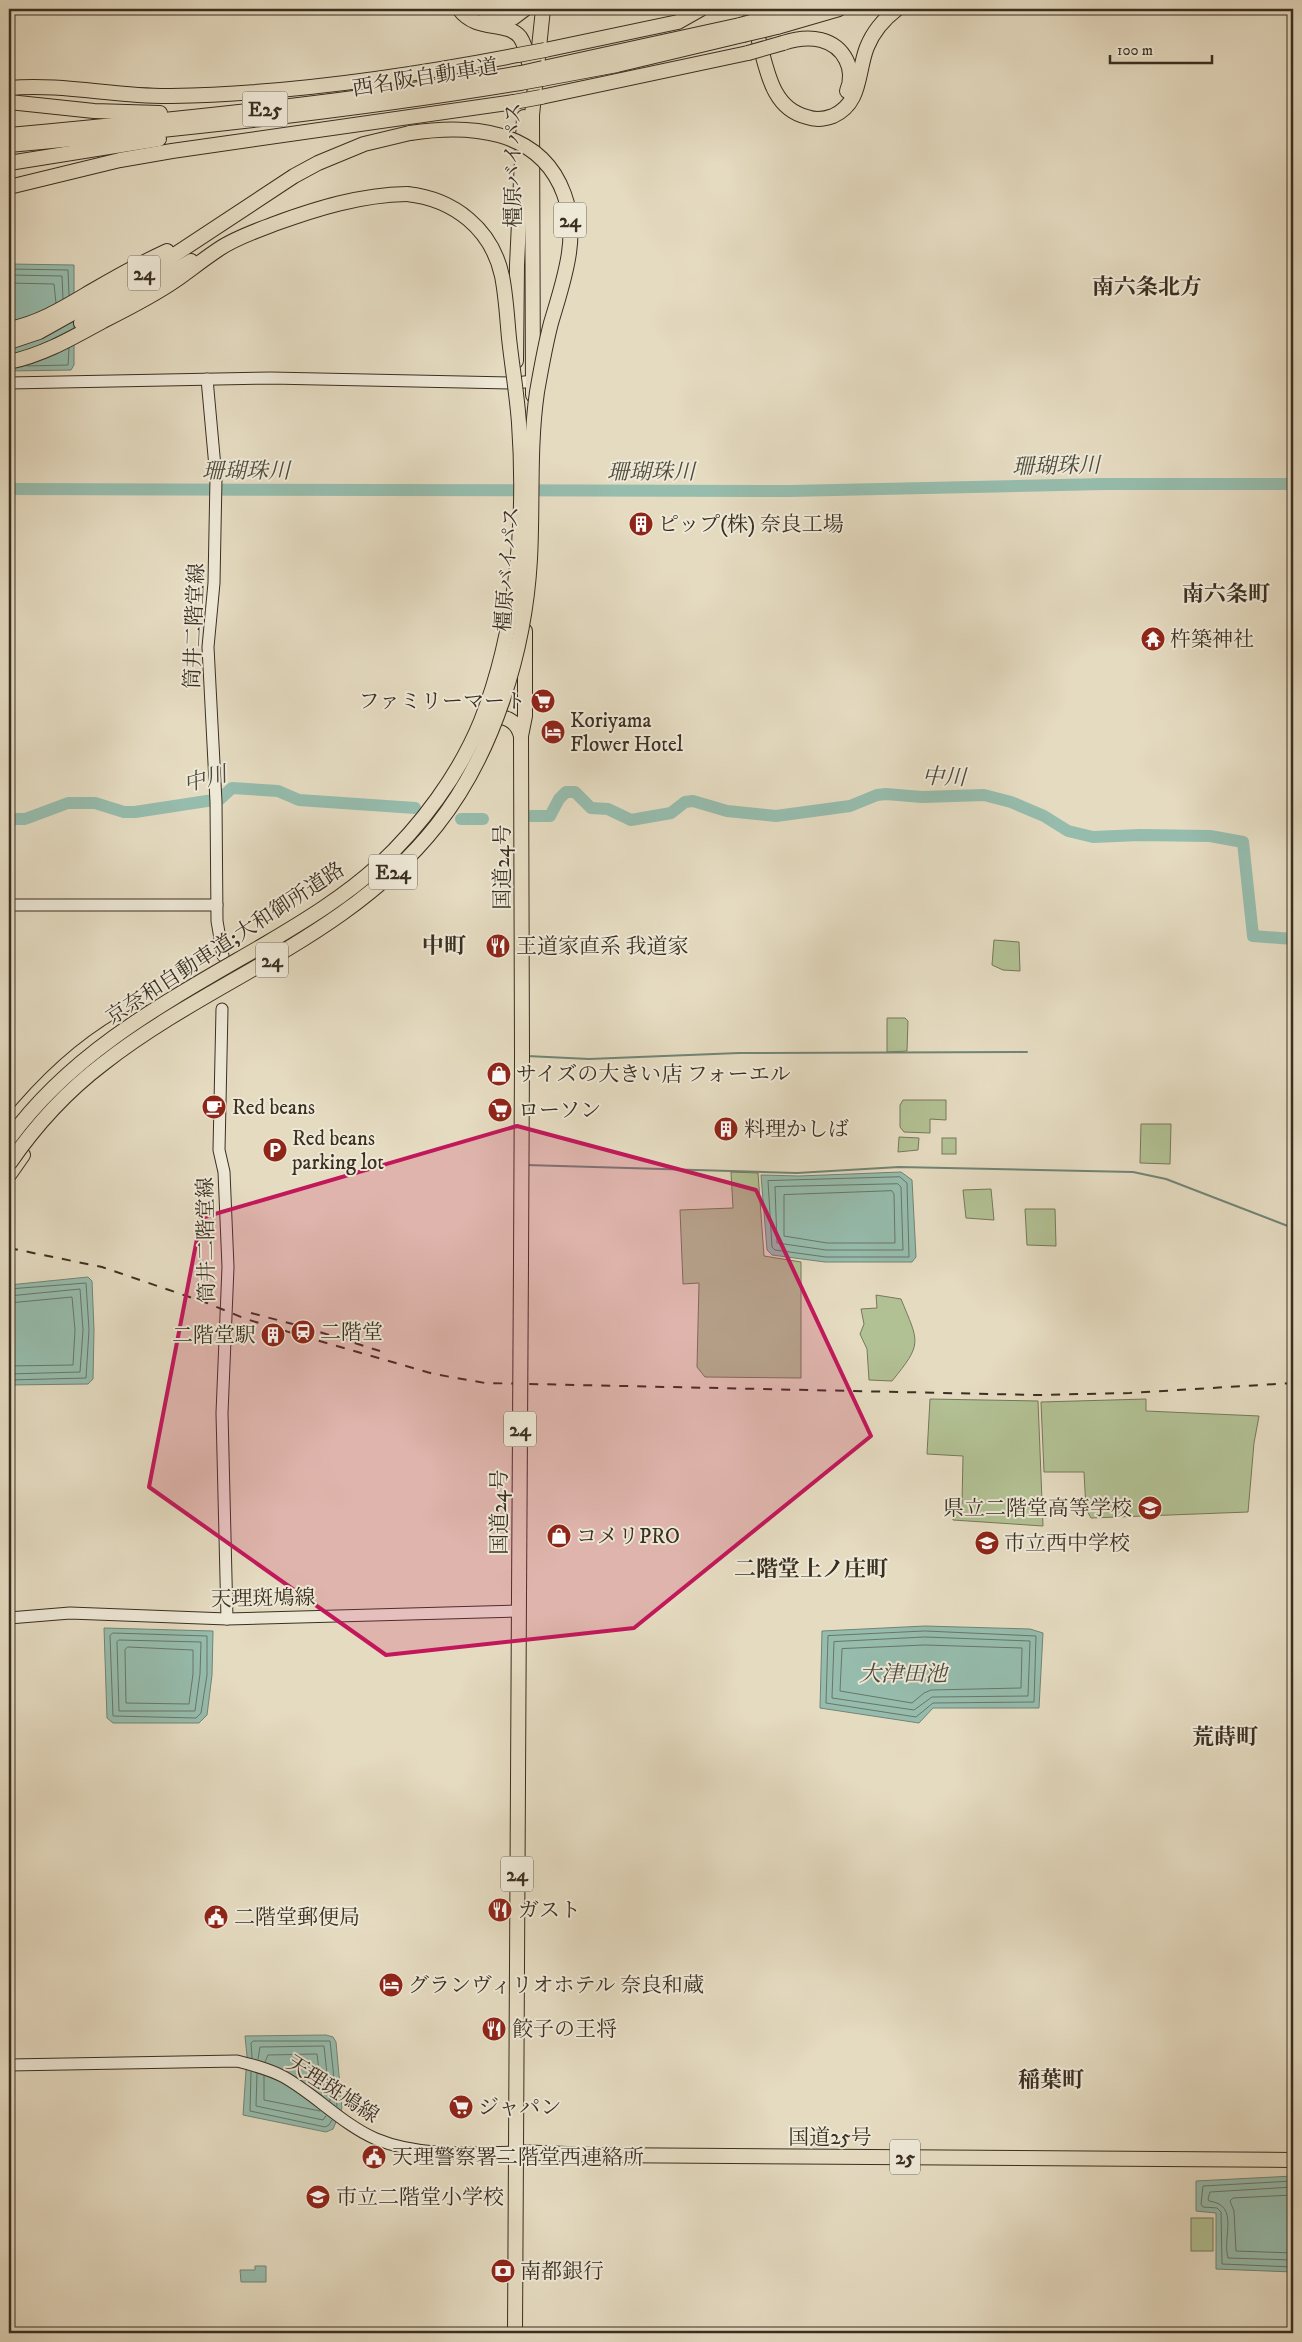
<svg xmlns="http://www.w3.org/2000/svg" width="1302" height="2342" viewBox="0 0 1302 2342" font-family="'IM FELL DW Pica','Noto Serif JP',serif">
  <rect width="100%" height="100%" fill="#e5dbc1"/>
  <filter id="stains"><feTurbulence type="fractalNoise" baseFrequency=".004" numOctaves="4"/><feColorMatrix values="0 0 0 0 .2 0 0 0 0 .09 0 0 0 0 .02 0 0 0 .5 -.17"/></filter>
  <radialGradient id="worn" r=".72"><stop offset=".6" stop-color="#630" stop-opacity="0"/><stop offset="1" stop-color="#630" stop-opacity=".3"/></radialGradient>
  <g fill="#b2c194" stroke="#76785a">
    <polygon points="994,940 1019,942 1020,971 1003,970 992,965"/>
    <polygon points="887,1018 905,1018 908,1021 907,1051 887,1052"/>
    <polygon points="903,1100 946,1100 946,1120 930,1119 930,1133 904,1132 900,1127 900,1105"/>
    <polygon points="1141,1124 1171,1124 1170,1164 1140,1163"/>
    <polygon points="899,1137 919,1138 918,1150 898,1152"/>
    <rect x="942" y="1138" width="14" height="16"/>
    <polygon points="731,1172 758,1173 764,1256 801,1262 801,1378 705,1377 697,1367 699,1283 683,1284 680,1210 733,1208"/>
    <polygon points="991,1189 994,1220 966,1218 963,1190"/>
    <polygon points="1025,1209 1055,1209 1056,1246 1027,1245"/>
    <path d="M876 1295 901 1299C919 1343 923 1343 892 1381L869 1380 867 1349 860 1334 864 1324 861 1309 877 1308Z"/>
    <polygon points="930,1399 1038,1401 1043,1526 953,1520 953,1505 962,1504 963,1456 927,1454"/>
    <polygon points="1146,1399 1146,1411 1259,1416 1254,1443 1248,1512 1091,1518 1086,1509 1084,1472 1044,1472 1041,1402"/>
    <rect x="1191" y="2218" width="22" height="33"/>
  </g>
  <g fill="#96bcad" stroke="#718475">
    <polygon points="9,264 74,265 74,365 71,370 9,371"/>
    <polygon points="901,1172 912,1180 916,1257 912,1262 825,1262 772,1255 767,1250 761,1175 799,1176"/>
    <polygon points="88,1277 92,1281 94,1330 93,1379 88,1384 9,1385 9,1285"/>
    <polygon points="925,1626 1030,1629 1043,1633 1039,1708 933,1708 919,1723 820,1708 822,1631"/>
    <polygon points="104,1628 213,1631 212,1675 207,1715 199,1723 113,1723 107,1718"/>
    <polygon points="326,2035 333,2037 336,2042 342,2108 333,2129 326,2132 243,2115 247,2056 245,2036"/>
    <polygon points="1293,2176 1293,2272 1216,2269 1216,2213 1196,2211 1196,2181"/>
    <polygon points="255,2266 266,2266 266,2282 241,2282 240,2270 255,2270"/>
  </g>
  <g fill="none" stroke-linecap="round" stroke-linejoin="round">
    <g stroke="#687667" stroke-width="1">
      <polyline points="9,269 68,270 69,295"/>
      <polyline points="9,275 62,276 63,299"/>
      <polyline points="9,283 54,284 56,303"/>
      <polyline points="27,366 68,365 69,348"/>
      <polygon points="900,1177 907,1183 909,1257 826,1257 775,1250 772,1247 768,1181"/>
      <polygon points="898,1184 901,1187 903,1250 826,1250 777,1243 775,1187"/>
      <polygon points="892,1191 894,1194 895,1243 827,1243 784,1236 784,1195"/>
      <polyline points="9,1289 86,1283 89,1330 86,1378 9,1380"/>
      <polyline points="9,1296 80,1289 83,1330 80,1372 9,1374"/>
      <polyline points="9,1303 72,1297 75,1330 73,1365 9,1366"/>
      <polygon points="925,1631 1036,1636 1034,1702 933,1703 916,1717 826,1703 828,1636"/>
      <polygon points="113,1633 207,1636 207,1675 201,1713 196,1718 113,1716 110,1636"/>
      <polygon points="925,1637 1030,1641 1028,1696 932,1697 914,1710 832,1698 834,1642"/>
      <polygon points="119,1640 201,1642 200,1674 195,1711 119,1711 117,1642"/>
      <polygon points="925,1645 1022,1648 1021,1688 931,1690 924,1693 912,1703 840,1691 842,1649"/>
      <polygon points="128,1647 193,1650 193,1674 189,1704 126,1703 125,1650"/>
      <polyline points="252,2058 251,2043 253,2041 330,2041 337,2106"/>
      <polyline points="258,2059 260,2047 324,2046 330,2101"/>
      <polyline points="265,2062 268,2055 317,2054 322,2095"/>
      <polyline points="251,2072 250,2111 325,2127 329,2125 332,2120"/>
      <polyline points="257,2074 256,2106 323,2120 326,2116"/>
      <polyline points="264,2076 264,2100 320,2111"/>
      <polyline points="1293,2181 1203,2186 1201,2204 1203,2207 1217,2208 1221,2212 1222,2264 1293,2267"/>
      <path d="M1293 2187 1210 2192 1208 2199 1209 2201C1240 2205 1222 2237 1228 2258L1293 2260"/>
      <polyline points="1293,2195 1233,2198 1230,2201 1234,2211 1236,2251 1293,2253"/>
    </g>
    <g stroke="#718475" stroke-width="2">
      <polyline points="527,1056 589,1059 739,1053 1027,1052"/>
      <polyline points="526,1165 797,1173 899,1167 1133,1172 1166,1179 1293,1228"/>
    </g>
    <g stroke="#96bcad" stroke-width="12">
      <polyline points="9,489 789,491 1104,484 1293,484"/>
      <polyline points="531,816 550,816 559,799 566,792 575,792 591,808 608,809 631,820 671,813 685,802 693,801 727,811 776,816 850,806 877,795 886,794 922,797 984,795 1011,802 1044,816 1068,831 1093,837 1140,835 1210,836 1243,842 1253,936 1293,939"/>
      <polyline points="9,819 25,819 68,803 95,803 124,812 135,812 220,799 232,788 278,791 299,800 415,808"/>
      <polyline points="461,819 483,819"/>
    </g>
    <polyline stroke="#c3b9a1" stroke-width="14" stroke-dasharray="14 7" stroke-linecap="butt" points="759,11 766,39"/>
    <defs>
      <g id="secondary">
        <polyline points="207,379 216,478 214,583 208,647 216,802 217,921 223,956"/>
        <polyline points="9,383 271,378 516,383 533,381"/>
        <polyline points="9,905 217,905"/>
        <polyline points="222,1009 219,1150 224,1172 228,1267 222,1413 227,1619"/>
        <polyline points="9,1618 70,1613 227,1619 519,1611"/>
        <path d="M9 2065 237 2061C253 2065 269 2069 284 2077 316 2095 342 2124 376 2139 419 2157 471 2153 516 2152"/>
      </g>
      <g id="highway">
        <path d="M459 9C477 33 506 20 520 37 525 44 527 54 529 63"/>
        <polyline points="750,9 751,13"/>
        <polyline points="773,16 800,9"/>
        <polyline points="486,17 513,18 525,9"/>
        <polyline points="777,27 839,9"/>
        <path d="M759 41C767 70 772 109 807 117 815 120 825 119 833 116 862 103 857 72 867 47 873 32 884 19 897 9"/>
        <path d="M783 43C795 39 809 37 821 40 844 46 856 69 847 91"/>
        <polyline points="545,50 678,22 701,9"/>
        <polyline points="543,68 740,25"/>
        <polyline points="542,79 617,65 743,35"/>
        <path d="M9 88C63 83 117 97 171 96 288 94 404 77 518 55"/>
        <polyline points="541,97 748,53"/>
        <polyline points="9,102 94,111 160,113"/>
        <path d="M9 135C180 119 351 102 521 73"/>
        <path d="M9 145C180 129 351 111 520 83"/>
        <polyline points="9,163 159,139"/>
        <polyline points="9,187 120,160 172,151 514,102"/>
        <polyline points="81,323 191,261"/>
        <path d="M9 329C40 323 65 307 92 291 116 277 141 263 167 251"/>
        <polyline points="9,342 39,332 159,265 294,176 318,163 364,144 410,133"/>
        <polyline points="516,361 517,265 524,117"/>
        <path d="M9 362C43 355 72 338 103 321 127 309 153 296 176 280 190 270 204 259 219 249 235 238 256 231 274 224 318 208 360 195 407 194"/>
        <polyline points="533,395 532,115 543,9"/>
        <path d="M487 717C504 716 516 718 521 736L522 1057 521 1261"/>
        <polyline points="521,736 525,716 525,631"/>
        <path d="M9 1125C46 1079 90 1038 143 1012"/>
        <polyline points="9,1175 23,1155"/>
        <polyline points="516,2152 593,2155 1293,2160"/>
        <polyline points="515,2333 519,1596"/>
      </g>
    </defs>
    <use href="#secondary" stroke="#3a2f21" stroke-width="13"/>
    <use href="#highway" stroke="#3a2f21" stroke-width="16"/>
    <use href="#secondary" stroke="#eee8d7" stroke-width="11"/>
    <use href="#highway" stroke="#e5dbc1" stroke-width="14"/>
    <g stroke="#3a2f21" stroke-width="2" stroke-dasharray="9 9" stroke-linecap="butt">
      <polyline points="9,1248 102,1267 207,1303 246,1319 302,1336 434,1374 485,1383 1037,1395 1130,1393 1293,1383"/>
      <polyline points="251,1313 304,1327 380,1351"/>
    </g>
    <defs>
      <g id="highway-bridge">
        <polyline points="740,25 773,16"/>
        <polyline points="743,35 777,27"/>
        <polyline points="748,53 783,43"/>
        <polyline points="518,55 545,50"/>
        <polyline points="521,73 543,68"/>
        <polyline points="520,83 542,79"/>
        <polyline points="514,102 541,97"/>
        <path d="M9 1139C74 1049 173 998 267 943 306 920 345 896 378 866 421 826 459 775 481 721 517 629 526 522 519 423 517 395 512 366 509 338 507 317 506 296 502 276 492 229 454 199 407 194"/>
        <path d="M9 1164C35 1126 67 1091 104 1063 213 978 348 938 437 825 494 753 525 650 530 559 533 503 529 447 537 392 541 369 545 346 551 323 563 282 580 237 564 194 540 128 468 124 410 133"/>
        <polyline points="519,1596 521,1261"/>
      </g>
    </defs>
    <use href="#highway-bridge" stroke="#3a2f21" stroke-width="16" stroke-linecap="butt"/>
    <use href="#highway-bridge" stroke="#e5dbc1" stroke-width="14"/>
  </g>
  <path fill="#c2185b" fill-opacity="0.2" stroke="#c2185b" stroke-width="4" stroke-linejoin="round" d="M517 1126 756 1190 871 1436 634 1628 386 1655 149 1487 201 1218Z"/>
  <defs>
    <symbol id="building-disc" viewBox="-11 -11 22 22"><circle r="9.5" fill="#8f2418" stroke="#eee8d7"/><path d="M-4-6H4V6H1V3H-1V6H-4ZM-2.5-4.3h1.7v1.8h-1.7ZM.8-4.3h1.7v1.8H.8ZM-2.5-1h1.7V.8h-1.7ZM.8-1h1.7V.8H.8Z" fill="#fff"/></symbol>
    <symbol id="temple-disc" viewBox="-11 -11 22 22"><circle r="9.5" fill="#8f2418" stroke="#eee8d7"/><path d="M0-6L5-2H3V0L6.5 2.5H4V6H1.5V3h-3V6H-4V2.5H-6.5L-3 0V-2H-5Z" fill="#fff"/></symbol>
    <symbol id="supermarket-disc" viewBox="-11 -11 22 22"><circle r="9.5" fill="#8f2418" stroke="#eee8d7"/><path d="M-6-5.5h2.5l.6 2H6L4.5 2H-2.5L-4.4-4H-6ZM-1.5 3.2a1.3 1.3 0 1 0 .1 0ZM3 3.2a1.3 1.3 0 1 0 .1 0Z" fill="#fff"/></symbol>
    <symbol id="hotel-disc" viewBox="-11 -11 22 22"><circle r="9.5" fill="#8f2418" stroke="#eee8d7"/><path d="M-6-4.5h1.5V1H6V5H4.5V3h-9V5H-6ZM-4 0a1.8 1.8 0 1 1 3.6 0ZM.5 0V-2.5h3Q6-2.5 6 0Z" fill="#fff"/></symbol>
    <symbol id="restaurant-disc" viewBox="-11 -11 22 22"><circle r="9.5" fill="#8f2418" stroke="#eee8d7"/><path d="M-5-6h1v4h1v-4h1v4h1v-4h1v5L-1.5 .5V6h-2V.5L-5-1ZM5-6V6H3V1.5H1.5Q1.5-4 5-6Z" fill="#fff"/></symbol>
    <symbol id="shop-disc" viewBox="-11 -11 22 22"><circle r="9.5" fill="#8f2418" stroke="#eee8d7"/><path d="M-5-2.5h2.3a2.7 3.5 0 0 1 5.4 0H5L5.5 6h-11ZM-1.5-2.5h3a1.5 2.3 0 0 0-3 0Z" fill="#fff"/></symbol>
    <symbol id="cafe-disc" viewBox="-11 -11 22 22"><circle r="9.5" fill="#8f2418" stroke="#eee8d7"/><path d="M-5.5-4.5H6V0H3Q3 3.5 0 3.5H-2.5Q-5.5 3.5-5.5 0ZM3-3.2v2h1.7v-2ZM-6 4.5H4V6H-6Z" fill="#fff"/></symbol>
    <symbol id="parking-disc" viewBox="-11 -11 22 22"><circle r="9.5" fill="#8f2418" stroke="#eee8d7"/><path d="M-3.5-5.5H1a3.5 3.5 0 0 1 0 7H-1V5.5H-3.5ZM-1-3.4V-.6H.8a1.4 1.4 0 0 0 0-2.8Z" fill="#fff"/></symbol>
    <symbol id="station-disc" viewBox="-11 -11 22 22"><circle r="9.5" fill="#8f2418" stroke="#eee8d7"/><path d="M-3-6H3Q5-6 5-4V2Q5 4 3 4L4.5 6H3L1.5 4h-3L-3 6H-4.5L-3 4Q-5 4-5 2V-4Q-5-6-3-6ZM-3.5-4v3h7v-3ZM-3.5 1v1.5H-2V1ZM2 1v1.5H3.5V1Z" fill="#fff"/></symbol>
    <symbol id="school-disc" viewBox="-11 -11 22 22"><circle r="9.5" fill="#8f2418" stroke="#eee8d7"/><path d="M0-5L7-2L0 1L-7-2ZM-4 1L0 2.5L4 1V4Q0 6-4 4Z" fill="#fff"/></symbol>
    <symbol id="civic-disc" viewBox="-11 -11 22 22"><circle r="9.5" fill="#8f2418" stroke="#eee8d7"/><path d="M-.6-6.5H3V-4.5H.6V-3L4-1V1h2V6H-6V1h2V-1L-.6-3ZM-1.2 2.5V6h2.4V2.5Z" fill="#fff"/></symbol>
    <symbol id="bank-disc" viewBox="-11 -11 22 22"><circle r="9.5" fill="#8f2418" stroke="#eee8d7"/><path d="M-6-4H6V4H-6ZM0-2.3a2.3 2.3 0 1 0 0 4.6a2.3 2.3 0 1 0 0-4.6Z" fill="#fff"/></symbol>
  </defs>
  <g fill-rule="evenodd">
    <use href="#building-disc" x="627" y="510" width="28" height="28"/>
    <use href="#temple-disc" x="1139" y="625" width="28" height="28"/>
    <use href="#supermarket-disc" x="529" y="687" width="28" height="28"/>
    <use href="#hotel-disc" x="539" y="718" width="28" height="28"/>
    <use href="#restaurant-disc" x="484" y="932" width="28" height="28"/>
    <use href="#shop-disc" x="485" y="1060" width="28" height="28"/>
    <use href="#cafe-disc" x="200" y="1093" width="28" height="28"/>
    <use href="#supermarket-disc" x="486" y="1096" width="28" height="28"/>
    <use href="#building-disc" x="712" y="1115" width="28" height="28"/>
    <use href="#parking-disc" x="261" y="1136" width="28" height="28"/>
    <use href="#station-disc" x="289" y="1318" width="28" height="28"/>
    <use href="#building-disc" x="259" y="1321" width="28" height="28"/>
    <use href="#school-disc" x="1136" y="1494" width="28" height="28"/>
    <use href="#shop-disc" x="545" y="1522" width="28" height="28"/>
    <use href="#school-disc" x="973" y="1529" width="28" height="28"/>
    <use href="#restaurant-disc" x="486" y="1896" width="28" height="28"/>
    <use href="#civic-disc" x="202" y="1903" width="28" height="28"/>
    <use href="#hotel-disc" x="377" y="1971" width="28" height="28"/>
    <use href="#restaurant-disc" x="480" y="2015" width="28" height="28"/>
    <use href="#supermarket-disc" x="447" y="2093" width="28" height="28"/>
    <use href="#civic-disc" x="360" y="2143" width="28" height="28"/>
    <use href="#school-disc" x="304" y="2183" width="28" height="28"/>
    <use href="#bank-disc" x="489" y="2257" width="28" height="28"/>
  </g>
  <g text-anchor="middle" stroke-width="4" stroke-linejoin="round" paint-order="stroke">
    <g fill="#eee8d7" stroke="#706658" stroke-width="1">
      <rect x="242.5" y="91.5" width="45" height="35" rx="4"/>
      <rect x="554" y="202.5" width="32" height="35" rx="4"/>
      <rect x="128" y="255.5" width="32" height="35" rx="4"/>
      <rect x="369" y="854.5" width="48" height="35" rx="4"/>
      <rect x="256" y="942.5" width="32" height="35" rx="4"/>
      <rect x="504" y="1411.5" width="32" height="35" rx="4"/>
      <rect x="501" y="1856.5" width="32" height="35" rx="4"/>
      <rect x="890" y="2139.5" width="30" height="35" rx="4"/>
    </g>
    <g font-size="20" font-weight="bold" fill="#3a2f21">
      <text x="265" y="116">E25</text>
      <text x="570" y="227">24</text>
      <text x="144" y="280">24</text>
      <text x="393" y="879">E24</text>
      <text x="272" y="967">24</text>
      <text x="520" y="1436">24</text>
      <text x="517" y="1881">24</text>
      <text x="905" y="2164">25</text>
    </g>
    <g font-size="21" fill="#3a2f21" stroke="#eee8d7">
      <text transform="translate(425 77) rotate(-9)" y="7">西名阪自動車道</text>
      <text transform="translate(513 165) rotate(-90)" y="7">橿原バイパス</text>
      <text transform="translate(507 569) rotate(-86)" y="7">橿原バイパス</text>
      <text transform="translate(194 626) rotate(-88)" y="7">筒井二階堂線</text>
      <text transform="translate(502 867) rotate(-90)" y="7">国道24号</text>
      <text transform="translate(225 943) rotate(-33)" y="7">京奈和自動車道;大和御所道路</text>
      <text transform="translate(206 1240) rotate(-91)" y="7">筒井二階堂線</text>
      <text transform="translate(499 1512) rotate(-90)" y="7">国道24号</text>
      <text transform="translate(263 1598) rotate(-1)" y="7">天理斑鳩線</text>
      <text transform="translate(333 2089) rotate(33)" y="7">天理斑鳩線</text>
      <text x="830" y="2144">国道25号</text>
    </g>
    <g font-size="21" fill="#3a2f21" stroke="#eee8d7" text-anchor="start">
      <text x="658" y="531">ピップ(株) 奈良工場</text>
      <text x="1170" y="646">杵築神社</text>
      <text x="526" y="708" text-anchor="end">ファミリーマート</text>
      <text x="570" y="727">Koriyama<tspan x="570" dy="24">Flower Hotel</tspan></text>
      <text x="516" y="953">王道家直系 我道家</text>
      <text x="516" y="1081">サイズの大きい店 フォーエル</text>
      <text x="232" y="1114">Red beans</text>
      <text x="518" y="1117">ローソン</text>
      <text x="744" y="1136">料理かしば</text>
      <text x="292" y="1145">Red beans<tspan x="292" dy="24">parking lot</tspan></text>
      <text x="320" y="1339">二階堂</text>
      <text x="256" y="1342" text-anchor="end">二階堂駅</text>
      <text x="1132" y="1515" text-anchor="end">県立二階堂高等学校</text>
      <text x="576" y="1543">コメリPRO</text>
      <text x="1004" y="1550">市立西中学校</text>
      <text x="518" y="1917">ガスト</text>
      <text x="234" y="1924">二階堂郵便局</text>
      <text x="408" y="1992">グランヴィリオホテル 奈良和蔵</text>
      <text x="512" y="2036">餃子の王将</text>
      <text x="478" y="2114">ジャパン</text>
      <text x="392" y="2164">天理警察署二階堂西連絡所</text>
      <text x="336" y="2204">市立二階堂小学校</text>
      <text x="520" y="2278">南都銀行</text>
    </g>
    <g font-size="22" font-weight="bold" fill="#3a2f21" stroke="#eee8d7">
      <text x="1147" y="294">南六条北方</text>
      <text x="1226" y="601">南六条町</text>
      <text x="444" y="953">中町</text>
      <text x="811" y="1576">二階堂上ノ庄町</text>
      <text x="1225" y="1744">荒蒔町</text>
      <text x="1051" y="2087">稲葉町</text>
    </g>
    <g font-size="22" font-style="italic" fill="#4c4b3d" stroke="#eee8d7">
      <text transform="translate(1056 465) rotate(-1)" y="8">珊瑚珠川</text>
      <text x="246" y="478">珊瑚珠川</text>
      <text x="651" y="479">珊瑚珠川</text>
      <text transform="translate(944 776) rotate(2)" y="8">中川</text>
      <text transform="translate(205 778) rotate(-15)" y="8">中川</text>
      <text x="903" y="1681">大津田池</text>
    </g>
  </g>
  <rect width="1302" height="2342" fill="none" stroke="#e5dbc1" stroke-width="30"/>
  <rect x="10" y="10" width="1282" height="2322" fill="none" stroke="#3a2f21" stroke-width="2.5"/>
  <rect x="15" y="15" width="1272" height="2312" fill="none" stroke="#3a2f21"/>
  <path d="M1110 55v8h102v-8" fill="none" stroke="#3a2f21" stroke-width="2.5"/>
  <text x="1117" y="55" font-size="15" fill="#3a2f21" stroke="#eee8d7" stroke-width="4" paint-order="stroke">100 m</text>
  <rect width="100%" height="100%" filter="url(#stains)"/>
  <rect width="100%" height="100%" fill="url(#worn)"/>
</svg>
